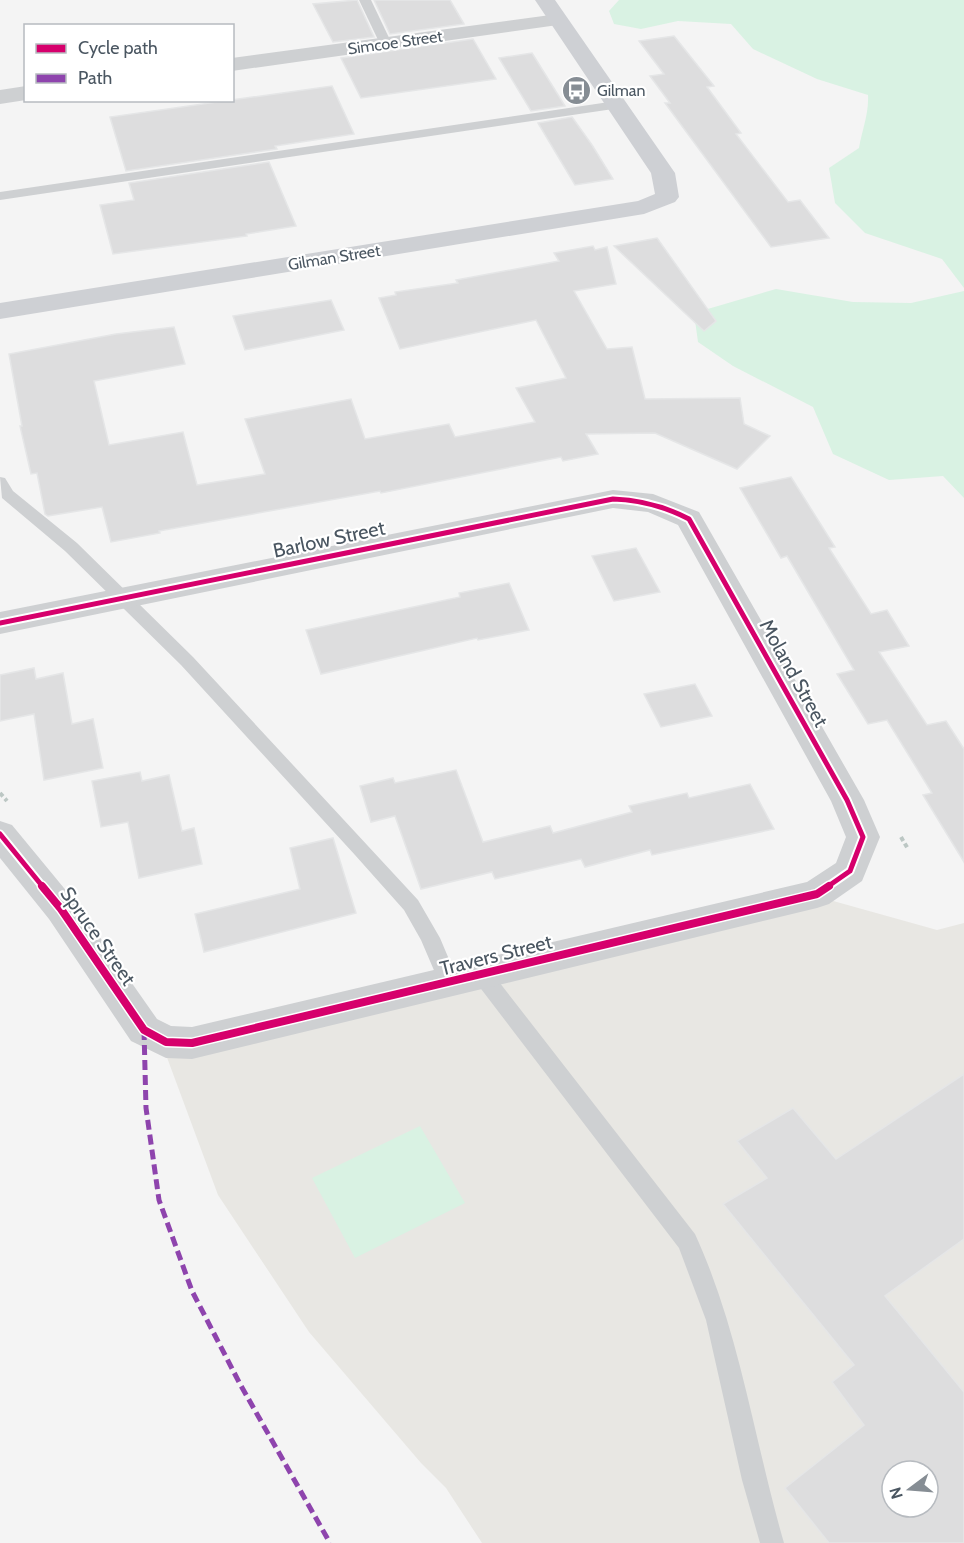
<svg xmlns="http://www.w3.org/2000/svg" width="964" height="1543" viewBox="0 0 964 1543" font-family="Cabin,sans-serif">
  <rect width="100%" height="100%" fill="#f4f4f4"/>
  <path fill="#e8e7e3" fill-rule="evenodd" d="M819 897 937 930 964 923V1543H482L446 1488 421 1463 309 1332 218 1195 162 1044ZM892 1471H928V1507H892Z"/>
  <g fill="#d9f2e3">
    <path d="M619 0H964V288L942 259 865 233 835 203 829 168 859 148C862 130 869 114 868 95L817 79 753 49 731 24 678 21 641 29 614 24 609 11Z"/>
    <polygon points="776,289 853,302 911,303 964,291 964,498 943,476 889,480 833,454 813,407 733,366 698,342 694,313"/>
    <polygon points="420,1126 465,1203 355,1258 312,1178"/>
  </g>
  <g fill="#ddddde" stroke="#e5e6e7" stroke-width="1.5" fill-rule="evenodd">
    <polygon points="357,0 374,37 333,42 313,4"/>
    <polygon points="374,0 450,0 464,24 390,34"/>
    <polygon points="674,36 714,86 707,87 741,133 736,134 788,202 800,200 829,238 771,247 665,103 670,103 650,76 664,74 639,41"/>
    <polygon points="473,39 496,79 361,98 341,58"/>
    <polygon points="532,53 565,106 531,111 499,58"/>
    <polygon points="332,86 354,134 275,146 277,149 126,171 110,117"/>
    <polygon points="572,117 592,145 613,179 575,185 538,123"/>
    <polygon points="269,162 296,226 246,234 247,236 113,254 100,205 134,200 129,183"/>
    <polygon points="657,238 716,321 704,331 614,246"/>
    <polygon points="593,246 595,250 607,247 616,284 574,291 607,349 632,347 645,399 740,398 744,424 770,436 737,469 655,433 586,434 598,454 563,461 561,457 381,493 380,491 159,531 160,533 111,542 102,507 48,516 45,514 37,473 31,474 20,426 22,426 9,354 116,334 174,327 185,364 94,381 109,445 183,432 197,485 265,474 245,419 351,399 365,439 449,424 455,437 535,422 516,388 566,378 536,320 400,349 379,298 396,295 395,292 458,283 456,280 559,261 554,253"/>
    <polygon points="331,300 344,330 245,350 233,316"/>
    <polygon points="791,477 835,547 829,548 871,614 887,610 909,646 879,652 927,725 946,721 964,749 964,862 923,795 932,793 887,720 868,724 837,674 854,670 787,556 781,558 740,488"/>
    <polygon points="636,548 660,592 614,601 592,556"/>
    <polygon points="509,583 529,630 478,640 477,638 321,674 306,630 460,597 459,593"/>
    <polygon points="34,668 36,679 63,673 72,724 93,719 103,768 44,780 34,714 0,721 0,675"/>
    <polygon points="695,684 712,716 661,727 644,694"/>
    <polygon points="456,770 483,842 550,826 553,833 632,812 629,806 687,793 689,798 750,784 774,829 652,855 650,850 585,867 581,859 495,879 492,872 421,889 395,816 371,822 360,786 393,778 395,783"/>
    <polygon points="140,772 142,781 169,775 182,831 194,828 202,864 139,878 128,822 101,827 92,781"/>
    <polygon points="333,838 356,913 204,952 195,914 300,889 290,848"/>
    <path d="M964 1074V1239L885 1296 964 1392V1543H829L785 1488 864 1425 832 1382 854 1365 723 1204 767 1178 737 1141 793 1108 836 1159ZM892 1471H928V1507H892Z"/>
  </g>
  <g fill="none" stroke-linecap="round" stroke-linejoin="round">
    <g stroke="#bcc7c4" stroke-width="4" stroke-dasharray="4.5 3" stroke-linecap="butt">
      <polyline points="0,793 7,801"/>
      <polyline points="901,837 908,849"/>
    </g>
    <g fill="#ced0d2" fill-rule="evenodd">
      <polygon points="359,0 371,0 392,44 390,46 386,47 380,44"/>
      <polygon points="616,101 622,105 620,108 0,200 0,192"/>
      <polygon points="0,477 5,478 13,491 77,543 193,657 418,900 440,938 459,983 456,989 449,991 442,989 421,940 404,910 355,855 181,665 65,551 2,498"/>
      <path d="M482 967 489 969 695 1234C740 1332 754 1440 784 1543H760L742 1480 706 1320 679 1248 475 981 472 975 475 969Z"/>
    </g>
    <g fill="#ced0d2" fill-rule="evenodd">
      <polygon points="558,14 565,16 568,20 565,24 232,71 232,58"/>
      <polygon points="26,86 26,100 0,104 0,90"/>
      <polygon points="613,490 653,494 699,512 864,800 880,837 862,881 829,904 817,908 192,1059 166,1058 131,1041 49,919 0,858 0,821 12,825 73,899 157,1019 171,1026 192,1027 807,882 836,863 846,837 831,801 678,525 648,512 613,508 0,634 0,612"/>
    </g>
    <polygon fill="#ced0d4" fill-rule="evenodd" points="535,0 555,0 675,173 679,197 675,202 644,214 0,319 0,303 638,201 655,194 651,173"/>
    <polyline stroke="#8e44ad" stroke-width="5" stroke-dasharray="10 5" stroke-linecap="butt" points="144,1030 146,1108 159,1200 192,1291 240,1384 330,1543"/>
    <defs>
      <g id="cycleway-far1">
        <path d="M0 623 613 499C641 500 664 506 689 519L847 800 863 837 850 871 827 887"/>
        <polyline points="0,834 43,887"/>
      </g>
      <polyline id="cycleway" points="42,886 61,909 144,1030 166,1042 192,1043 817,894 829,886"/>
    </defs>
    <use href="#cycleway-far1" stroke="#fff" stroke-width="9"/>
    <use href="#cycleway" stroke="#fff" stroke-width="11"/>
    <use href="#cycleway-far1" stroke="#d6006c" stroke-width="5"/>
    <use href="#cycleway" stroke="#d6006c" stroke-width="8"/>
  </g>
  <defs>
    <symbol id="bus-disc" viewBox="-11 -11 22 22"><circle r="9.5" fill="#868d94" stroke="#fff"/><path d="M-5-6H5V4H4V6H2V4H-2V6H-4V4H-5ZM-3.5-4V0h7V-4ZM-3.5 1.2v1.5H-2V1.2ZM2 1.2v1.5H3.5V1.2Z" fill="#fff"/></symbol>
  </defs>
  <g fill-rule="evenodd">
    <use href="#bus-disc" x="560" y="74" width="33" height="33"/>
  </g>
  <g text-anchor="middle" stroke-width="4.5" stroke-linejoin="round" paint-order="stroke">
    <g font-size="16" fill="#4a5661" stroke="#fff">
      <text transform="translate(395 42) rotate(-8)" y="6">Simcoe Street</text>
      <text transform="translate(334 257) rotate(-9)" y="6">Gilman Street</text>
    </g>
    <g font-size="16" fill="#4a5661" stroke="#fff" text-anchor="start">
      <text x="597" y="96">Gilman</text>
    </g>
    <g font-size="20" fill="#4a5661" stroke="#fff">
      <text transform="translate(329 539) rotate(-12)" y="7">Barlow Street</text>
      <text transform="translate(794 673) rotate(61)" y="7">Moland Street</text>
      <text transform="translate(98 936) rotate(55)" y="7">Spruce Street</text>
      <text transform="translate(496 955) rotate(-14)" y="7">Travers Street</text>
    </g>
  </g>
  <rect x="24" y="24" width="210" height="78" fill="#ffffff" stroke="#b7bbc0" stroke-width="1.5"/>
  <rect x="36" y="44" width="30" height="9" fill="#d6006c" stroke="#b7bbc0" stroke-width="1.5"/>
  <text x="78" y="54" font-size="18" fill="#4a5661">Cycle path</text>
  <rect x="36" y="74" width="30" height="9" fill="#8e44ad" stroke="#b7bbc0" stroke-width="1.5"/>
  <text x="78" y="84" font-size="18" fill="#4a5661">Path</text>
  <g transform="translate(910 1489) rotate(254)"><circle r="28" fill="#ffffff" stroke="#b7bbc0" stroke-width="1.5"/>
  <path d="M0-4.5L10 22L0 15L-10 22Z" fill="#868d94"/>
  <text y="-9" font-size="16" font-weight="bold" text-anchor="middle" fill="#4a5661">N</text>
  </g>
</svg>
